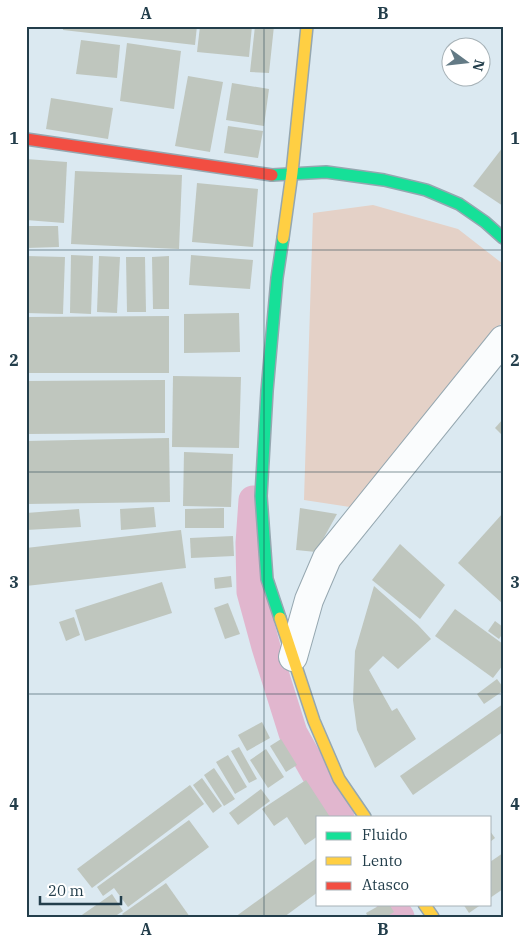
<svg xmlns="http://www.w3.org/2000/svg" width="529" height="943" viewBox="0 0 529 943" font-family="'IBM Plex Serif',serif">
  <rect width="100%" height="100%" fill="#dbe9f1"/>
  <polygon fill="#e4d1c7" points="373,205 458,229 503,264 503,321 423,420 350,507 304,500 313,213"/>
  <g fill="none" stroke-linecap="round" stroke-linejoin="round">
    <g stroke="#e1b6ce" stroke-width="29">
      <polyline points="253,500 250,543 251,592 266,647 293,733 340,817"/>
      <polyline points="391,904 400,917"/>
    </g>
  </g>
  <g fill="#bfc6be">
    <polygon points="63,26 197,26 195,45 63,30"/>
    <polygon points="200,26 252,26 249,57 197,52"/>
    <polygon points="255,26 274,26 269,73 250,72"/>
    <polygon points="81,40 120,45 117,78 76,74"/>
    <polygon points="127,43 181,51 174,109 120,101"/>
    <polygon points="188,76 223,82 210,152 175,146"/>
    <polygon points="232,83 269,89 264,126 226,120"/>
    <polygon points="51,98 113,108 108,139 46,129"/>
    <polygon points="228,126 263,131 258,158 224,153"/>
    <polygon points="503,147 503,206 473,186"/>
    <polygon points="26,159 67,162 64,223 26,220"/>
    <polygon points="75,171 182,175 179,249 71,244"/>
    <polygon points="197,183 258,189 253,247 192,242"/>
    <polygon points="26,226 58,226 59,247 26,248"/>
    <polygon points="71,255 93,256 91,314 70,313"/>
    <polygon points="191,255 253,260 250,289 189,285"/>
    <polygon points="26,256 65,257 63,314 26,313"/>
    <polygon points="99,256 120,257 117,313 97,312"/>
    <polygon points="169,256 169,309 153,309 152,257"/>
    <polygon points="126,257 145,257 146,312 127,312"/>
    <polygon points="239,313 240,352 184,353 184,314"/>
    <polygon points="169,316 169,373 26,373 26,317"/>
    <polygon points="173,376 241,377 239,448 172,447"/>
    <polygon points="165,380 165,433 26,434 26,381"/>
    <polygon points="503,419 503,436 495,428"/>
    <polygon points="169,438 170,502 26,504 26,441"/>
    <polygon points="184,452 233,454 231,507 183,506"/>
    <polygon points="154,507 156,527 121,530 120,509"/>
    <polygon points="224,508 224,528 185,528 185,509"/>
    <polygon points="300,508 337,514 316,552 296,550"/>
    <polygon points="79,509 81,527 26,530 26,513"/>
    <polygon points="503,513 503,604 458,563"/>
    <polygon points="181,530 186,568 26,586 26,548"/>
    <polygon points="233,536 234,556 191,558 190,538"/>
    <polygon points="400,544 445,585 420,619 372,580"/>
    <polygon points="231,576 232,587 215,589 214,578"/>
    <polygon points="162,582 172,613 85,641 75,610"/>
    <polygon points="374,586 418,625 431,639 398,669 383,656 369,670 392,711 397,708 416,739 375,768 357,730 353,700 355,651"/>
    <polygon points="228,603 240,634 225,639 214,608"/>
    <polygon points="455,609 503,644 503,665 493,678 435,636"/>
    <polygon points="74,617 80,635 66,641 59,622"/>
    <polygon points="495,621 503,627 503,633 499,639 488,631"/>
    <polygon points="497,679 503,687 503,691 484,704 477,694"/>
    <polygon points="503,704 503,732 413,795 400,776"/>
    <polygon points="262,722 270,738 247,751 238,735"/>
    <polygon points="281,739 297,765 286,772 270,746"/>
    <polygon points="239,747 257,779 249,783 231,751"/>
    <polygon points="266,749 284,777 268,788 250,760"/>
    <polygon points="228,755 247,787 235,794 216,762"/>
    <polygon points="214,768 235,799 224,806 204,775"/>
    <polygon points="202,778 222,806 213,813 193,785"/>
    <polygon points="306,780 330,817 318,817 318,836 305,845 287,817 274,826 262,809"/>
    <polygon points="190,785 204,804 92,888 77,869"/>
    <polygon points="261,789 270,801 238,825 229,813"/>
    <polygon points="189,820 209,847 128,907 114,888 103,896 97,887"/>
    <polygon points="490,831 495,838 490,842"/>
    <polygon points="503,853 503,889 490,898 490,862"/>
    <polygon points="318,857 318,892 284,917 235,917"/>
    <polygon points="166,883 190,917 125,917 122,914"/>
    <polygon points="112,894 123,911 117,915 118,917 79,917"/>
    <polygon points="382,904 389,904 394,912 386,917 368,917 366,913"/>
    <polygon points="463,904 482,904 469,913"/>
  </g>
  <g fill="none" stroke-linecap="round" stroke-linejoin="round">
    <defs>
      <polyline id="street" points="293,657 309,600 327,558 503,340"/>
      <g id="fast">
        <polyline points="272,175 326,172 384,180 426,190 459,204 485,222 503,238"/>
        <polyline points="280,618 267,579 261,496 267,391 277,278 283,238"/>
      </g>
      <g id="slow">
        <polyline points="283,238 292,173 307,26"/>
        <polyline points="280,618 314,721 339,779 365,817"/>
        <polyline points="424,904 433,917"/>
      </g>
      <polyline id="jam" points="26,139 272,175"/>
    </defs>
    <use href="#street" stroke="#95a7b0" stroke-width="30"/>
    <use href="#fast" stroke="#95a7b0" stroke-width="14"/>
    <use href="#slow" stroke="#95a7b0" stroke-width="14"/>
    <use href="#jam" stroke="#95a7b0" stroke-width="14"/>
    <use href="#street" stroke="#fafcfd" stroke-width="28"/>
    <use href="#fast" stroke="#16e098" stroke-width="11"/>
    <use href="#slow" stroke="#ffcf43" stroke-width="11"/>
    <use href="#jam" stroke="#f24e42" stroke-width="11"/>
  </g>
  <path fill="none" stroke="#233e4b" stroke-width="1" stroke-opacity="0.55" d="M264 26V917M26 250H503M26 472H503M26 694H503"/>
  <rect width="529" height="943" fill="none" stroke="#ffffff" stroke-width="55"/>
  <rect x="316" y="816" width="175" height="90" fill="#ffffff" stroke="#a7b2b7"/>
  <rect x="326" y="832" width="25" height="8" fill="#16e098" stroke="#a7b2b7"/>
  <text x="362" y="840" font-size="15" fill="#233e4b">Fluido</text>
  <rect x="326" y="857" width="25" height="8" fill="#ffcf43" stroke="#a7b2b7"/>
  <text x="362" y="866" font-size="15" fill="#233e4b">Lento</text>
  <rect x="326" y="882" width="25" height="8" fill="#f24e42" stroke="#a7b2b7"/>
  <text x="362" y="890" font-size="15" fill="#233e4b">Atasco</text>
  <g transform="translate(466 62) rotate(105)"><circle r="24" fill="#ffffff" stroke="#a7b2b7"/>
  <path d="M0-4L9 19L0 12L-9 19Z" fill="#637a85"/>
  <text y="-8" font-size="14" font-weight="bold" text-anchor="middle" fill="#233e4b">N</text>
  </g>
  <path d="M40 896v8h81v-8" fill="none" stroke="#233e4b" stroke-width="2.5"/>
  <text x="48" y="896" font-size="15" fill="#233e4b" stroke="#ffffff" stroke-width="4" paint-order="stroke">20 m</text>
  <rect x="28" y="28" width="474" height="888" fill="none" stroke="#233e4b" stroke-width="2"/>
  <g font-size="16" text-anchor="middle" font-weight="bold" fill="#233e4b">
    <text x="146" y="19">A</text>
    <text x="383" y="19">B</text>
    <text x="14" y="144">1</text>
    <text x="515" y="144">1</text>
    <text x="14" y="366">2</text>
    <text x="515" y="366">2</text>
    <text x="14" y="588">3</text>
    <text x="515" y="588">3</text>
    <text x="14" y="810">4</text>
    <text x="515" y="810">4</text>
    <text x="146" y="935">A</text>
    <text x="383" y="935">B</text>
  </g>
</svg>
